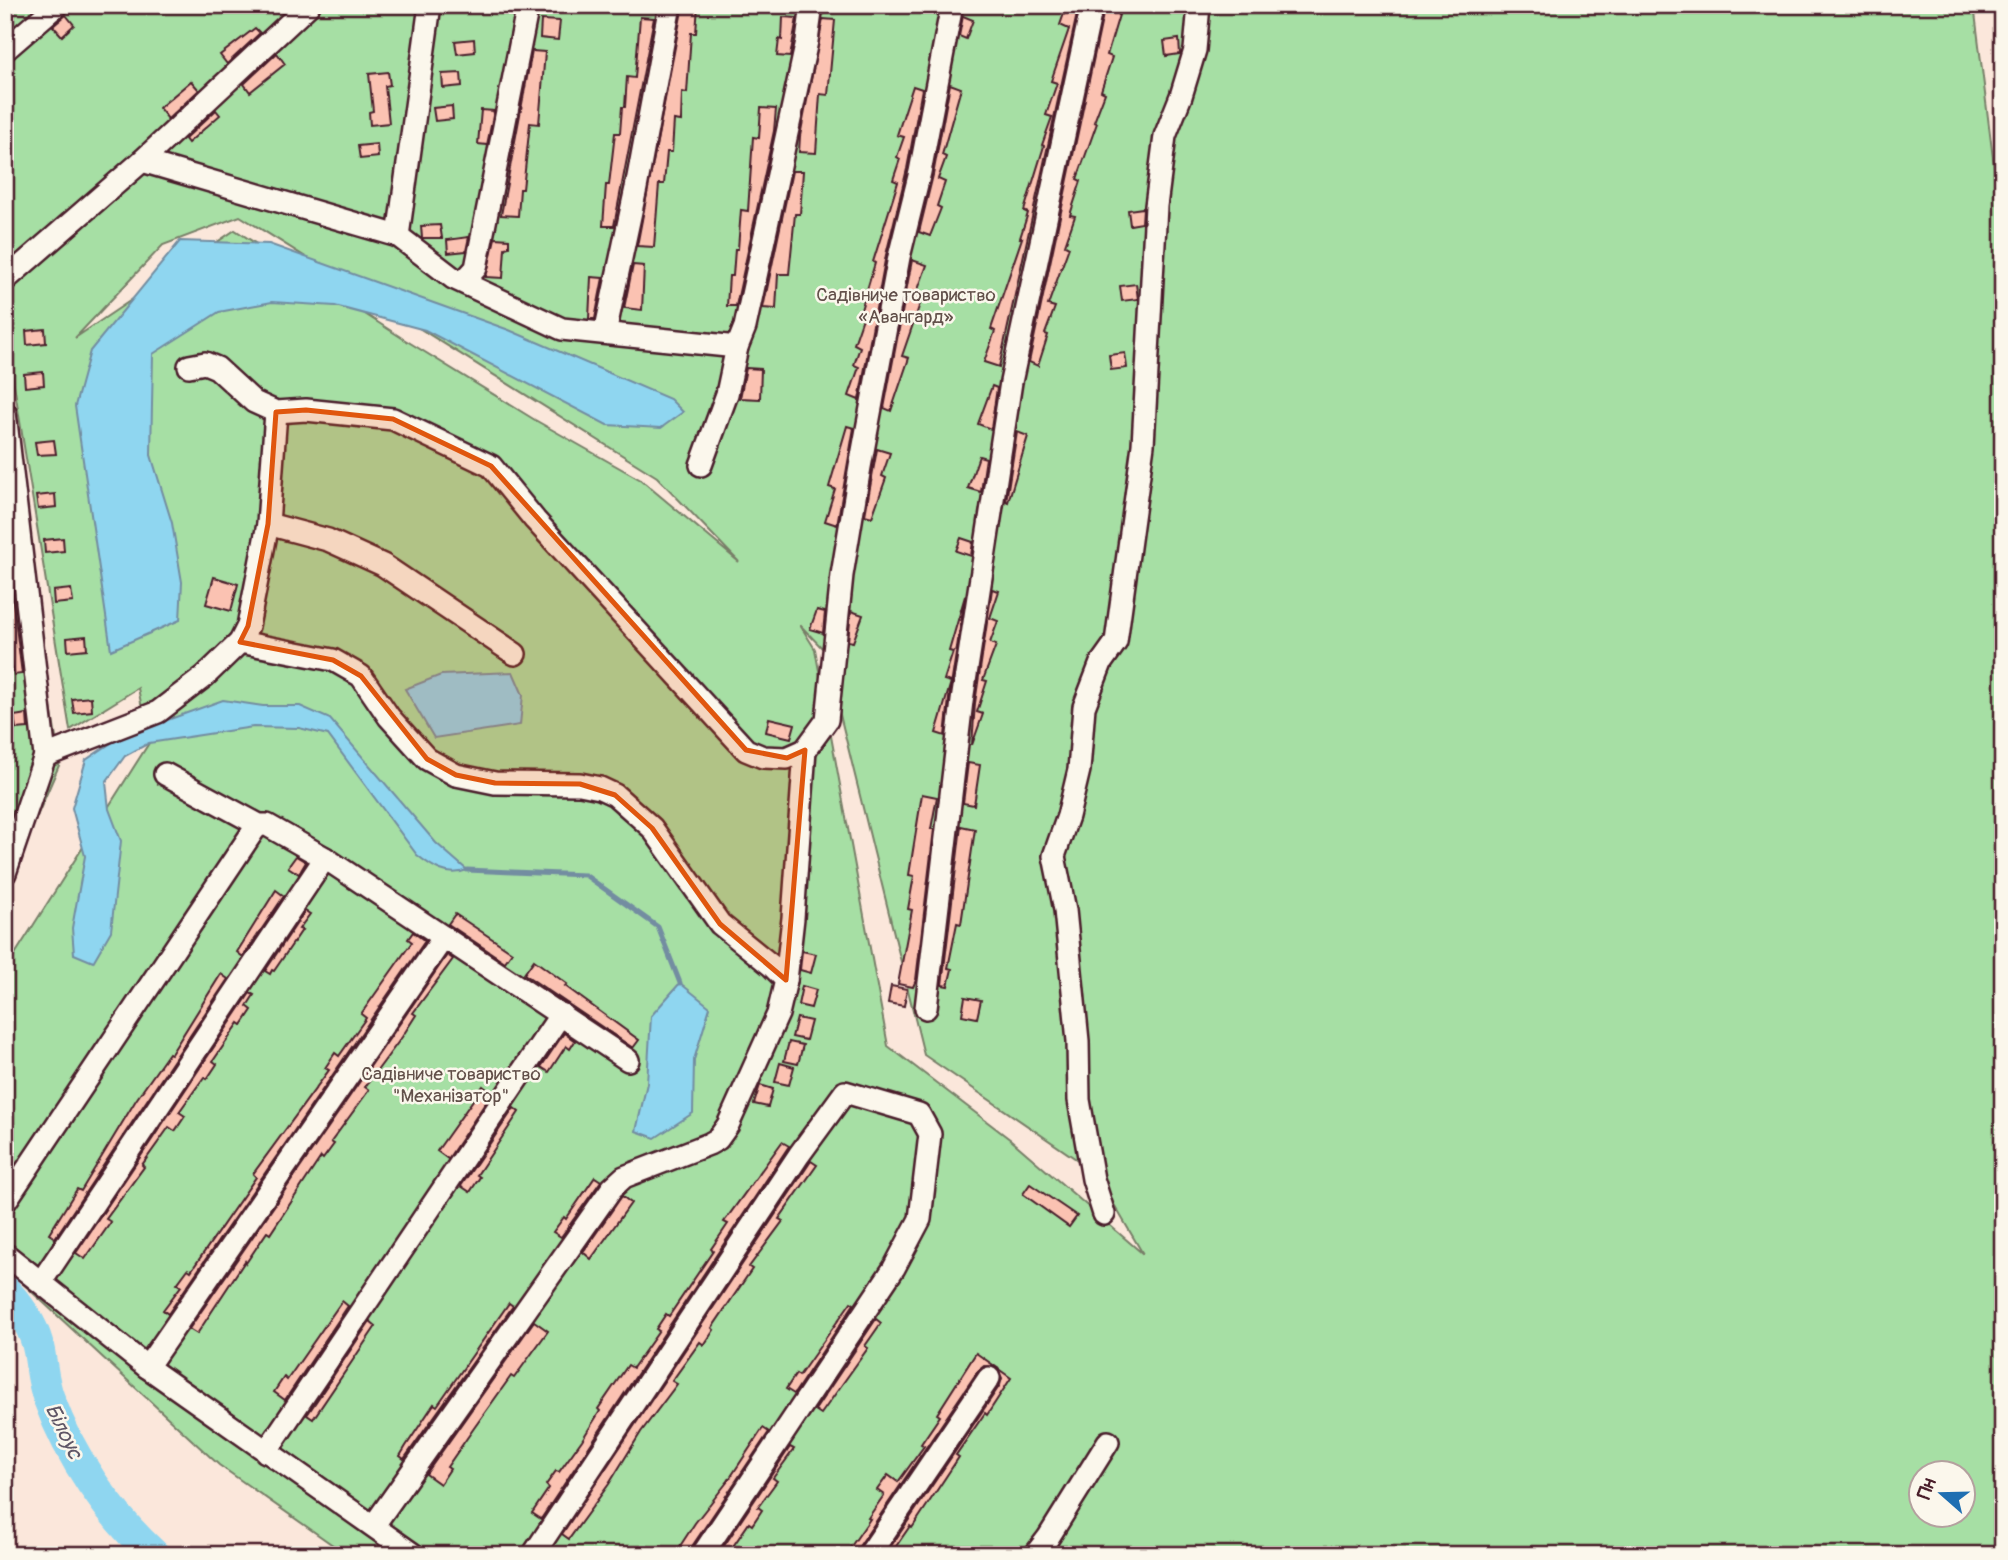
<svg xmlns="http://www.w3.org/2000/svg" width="2008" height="1560" viewBox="0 0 2008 1560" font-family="Pangolin,sans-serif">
  <rect width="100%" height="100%" fill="#fbe7db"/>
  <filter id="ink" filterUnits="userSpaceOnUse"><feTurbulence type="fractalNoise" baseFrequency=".0143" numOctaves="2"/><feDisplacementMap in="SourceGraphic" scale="14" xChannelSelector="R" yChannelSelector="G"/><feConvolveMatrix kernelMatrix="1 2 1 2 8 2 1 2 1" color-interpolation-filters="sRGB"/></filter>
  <g filter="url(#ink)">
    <g fill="#a6dfa4" stroke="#787f68" stroke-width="2" fill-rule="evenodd">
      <path d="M5 5H1974L2003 239V1555H347L219 1465 5 1267V970L149 743 138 688 70 730 5 329ZM240 216 657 477 739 562 641 480 535 420 402 338 235 230 75 338 163 245ZM800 625 824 650 924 1055 1095 1172 1143 1254 1011 1140 888 1046 815 649ZM1920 1472H1962V1514H1920Z"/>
      <polygon points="5,420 60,763 5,890"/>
    </g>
    <g fill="#8fd6f0" stroke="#738da1" stroke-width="2">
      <polygon points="180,241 269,244 509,330 670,399 683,412 661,428 607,425 425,330 335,306 272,302 219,312 153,354 151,455 172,523 182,582 180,620 111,650 75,406 90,351"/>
      <polygon points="513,672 523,695 520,725 434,738 405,689 441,675"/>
      <path d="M223 700 263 706H300L330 719 436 843 467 870C448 878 432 867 417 855L328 735 299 728 253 727 149 743 125 756 106 782 109 809 121 841 111 931 93 962 74 954 72 928 85 856 72 808 86 760 120 737Z"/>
      <polygon points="680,983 710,1007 694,1060 693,1113 655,1138 636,1131 647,1083 651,1016"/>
    </g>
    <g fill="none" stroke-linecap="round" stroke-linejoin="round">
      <polyline stroke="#738da1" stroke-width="5" points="467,870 585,875 658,927 680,983"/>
      <path stroke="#8fd6f0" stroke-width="32" d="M5 1291C21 1308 35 1328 39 1351 42 1367 43 1384 49 1399 70 1457 108 1513 154 1555"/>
    </g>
    <g fill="#fbc2b2" stroke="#4a1f2b" stroke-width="2">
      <polygon points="683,5 698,5 696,33 691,33 687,93 682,92 681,121 674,120 672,152 667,152 664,184 659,184 654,247 637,246"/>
      <polygon points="1067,5 1079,5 999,367 984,362 995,331 991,329 1022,238 1020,238 1028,213 1024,211 1044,146 1042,145 1052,117 1046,115 1057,83 1051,81 1069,29 1060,25"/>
      <polygon points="1105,5 1122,5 1107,55 1112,57 1101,91 1105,93 1094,122 1097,123 1077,179 1081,181 1070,215 1075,216 1065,245 1069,247 1048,305 1055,307 1045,334 1048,335 1038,366 1029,362"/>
      <polygon points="66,15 74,25 62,36 53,26"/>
      <polygon points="963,16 973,20 966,39 959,36"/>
      <polygon points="640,17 654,18 614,226 603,226 606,185 609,185 615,133 620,133 622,107 625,107 627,77 635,78"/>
      <polygon points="783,17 797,18 790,57 777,56 779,39 782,40"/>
      <polygon points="823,19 835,20 828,95 820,94 816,153 799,152 800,136"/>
      <polygon points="541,20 560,21 558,40 540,38"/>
      <polygon points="255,28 260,33 227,64 220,55"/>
      <polygon points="474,39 475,52 457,54 455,41"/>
      <polygon points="1179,39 1180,54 1166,56 1164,41"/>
      <polygon points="532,51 545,52 539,124 530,123 523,189 520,189 518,216 501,215"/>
      <polygon points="277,53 285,64 250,92 244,84"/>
      <polygon points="388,72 390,85 385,86 389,123 370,125 369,112 373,111 369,74"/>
      <polygon points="461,73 462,86 443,88 442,74"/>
      <polygon points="191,81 199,90 168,119 159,108"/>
      <polygon points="950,84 961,88 942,155 946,157 938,179 945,182 937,206 941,208 930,236 919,232 933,175"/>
      <polygon points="913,86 922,89 907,169 886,255 859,400 849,396 859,367 854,365 860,347 854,344 865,312 861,310 875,263 873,262 898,182 893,180 900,159 897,157 904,137 897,135"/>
      <polygon points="452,106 453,119 435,121 433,108"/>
      <polygon points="761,108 776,109 774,131 736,306 727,306 729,276 733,276 735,249 738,249 741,210 748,211 753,137 759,138"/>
      <polygon points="216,110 220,115 188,143 185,139"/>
      <polygon points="481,110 494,111 487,145 478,144"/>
      <polygon points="377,144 378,157 360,159 358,146"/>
      <polygon points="792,171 803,171 800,214 795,214 789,274 778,274 776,309 763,308"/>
      <polygon points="1143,208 1142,223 1130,225 1128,210"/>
      <polygon points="440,225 442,238 422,238 421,226"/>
      <polygon points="469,237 466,251 448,253 447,240"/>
      <polygon points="495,238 509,239 509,247 505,248 503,278 486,277"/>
      <polygon points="912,260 927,265 916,295 922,298 902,356 909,358 891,411 884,408"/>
      <polygon points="633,265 644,266 642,310 624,308"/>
      <polygon points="591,277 603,278 595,319 589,319"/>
      <polygon points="1136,284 1138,299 1122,301 1120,286"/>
      <polygon points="45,329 46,343 27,345 26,331"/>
      <polygon points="1125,353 1127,368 1111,370 1109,355"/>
      <polygon points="746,368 761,369 760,399 740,398"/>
      <polygon points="43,372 44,385 25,387 24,374"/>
      <polygon points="992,386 997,388 991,429 978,424"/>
      <polygon points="847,426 854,428 837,525 825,521 835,489 829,487"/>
      <polygon points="1017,432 1028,436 1008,502 1006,501"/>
      <polygon points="54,440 56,454 37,455 35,442"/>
      <polygon points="877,449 890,453 882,476 886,478 872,517 865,515"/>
      <polygon points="979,456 986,458 981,492 968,488"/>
      <polygon points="55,494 56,507 38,509 36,496"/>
      <polygon points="63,538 64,551 45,553 44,540"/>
      <polygon points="961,538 973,542 971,556 956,551"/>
      <polygon points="5,539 22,674 14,675 5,622"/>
      <polygon points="214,577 238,584 231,611 206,604"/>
      <polygon points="71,589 73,602 54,604 53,591"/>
      <polygon points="992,589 999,591 990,618 998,621 990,643 996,645 983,680 987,681 977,712 983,714 972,745 975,703"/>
      <polygon points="965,596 949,699 945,736 936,733 951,682 944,680 953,652 949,651"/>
      <polygon points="817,610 825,612 823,633 810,629"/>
      <polygon points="851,611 863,615 853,642 848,641"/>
      <polygon points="86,636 87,649 68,651 67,638"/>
      <polygon points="91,697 92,711 74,713 72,699"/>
      <polygon points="27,714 28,728 16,729 14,716"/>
      <polygon points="769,718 795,724 791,738 766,732"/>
      <polygon points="968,763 980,765 974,805 963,803"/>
      <polygon points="922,794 937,797 931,829 934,829 916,980 913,987 898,984 912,910 908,909 914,876 909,875"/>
      <polygon points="961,826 975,829 961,924 957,923 948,968 952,969 948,986 942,985"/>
      <polygon points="296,856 306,862 299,874 288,867"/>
      <polygon points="276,890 284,896 243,957 237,952"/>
      <polygon points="305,911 310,914 299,929 302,930 274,971 272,970 270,974 265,971"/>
      <polygon points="455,914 512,952 505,962 448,924"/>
      <polygon points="413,932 425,941 168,1314 163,1310 181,1286 177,1284 188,1269 191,1271 256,1177 253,1174 329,1070 325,1068 335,1053 339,1056 366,1018 361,1014 412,942 408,939"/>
      <polygon points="802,951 816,954 811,973 800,970"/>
      <polygon points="447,955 453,959 413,1013 416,1015 402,1037 365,1087 369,1090 331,1142 334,1144 323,1159 321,1157 270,1234 267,1232 246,1263 245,1261 197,1334 189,1329"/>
      <polygon points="534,960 567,984 565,986 639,1040 633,1048 524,974"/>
      <polygon points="221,974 228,979 55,1238 49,1234 77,1189 81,1191 136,1100 169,1053 171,1054"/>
      <polygon points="802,986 816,990 811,1008 798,1005"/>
      <polygon points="891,986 907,989 904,1006 888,1003"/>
      <polygon points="250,993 254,995 247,1006 252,1010 242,1025 239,1023 213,1061 217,1064 207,1079 204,1077 179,1112 185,1116 175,1131 169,1127 142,1165 144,1167 106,1219 111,1222 85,1259 76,1253"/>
      <polygon points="965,997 981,1000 977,1018 962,1015"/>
      <polygon points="797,1018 811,1021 806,1040 792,1037"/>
      <polygon points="564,1033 575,1041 570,1049 566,1046 549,1072 541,1067"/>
      <polygon points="789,1042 803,1045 798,1064 784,1061"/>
      <polygon points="780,1063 794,1067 789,1085 775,1082"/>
      <polygon points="760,1085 773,1089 768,1107 754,1104"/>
      <polygon points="483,1086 492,1093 448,1159 437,1151"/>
      <polygon points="514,1108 519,1112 477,1175 480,1177 470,1192 461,1186"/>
      <polygon points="782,1142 789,1146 541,1519 532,1513 549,1488 546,1485 556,1471 559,1472 582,1440 600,1411 598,1409 628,1365 633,1368 659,1331 656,1329 666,1314 669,1316 713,1251 711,1249 728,1224 724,1222"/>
      <polygon points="811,1161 817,1165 779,1219 783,1221 749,1267 752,1269 712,1328 714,1330 704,1345 700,1342 672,1381 677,1384 641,1432 609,1484 569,1539 562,1534"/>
      <polygon points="595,1177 601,1181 561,1237 553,1232 564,1217 566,1219"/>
      <polygon points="1030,1184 1077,1216 1069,1227 1023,1194"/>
      <polygon points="622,1196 631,1203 591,1259 583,1252"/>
      <polygon points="342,1301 348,1306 285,1400 274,1392 284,1377 287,1380"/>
      <polygon points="851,1302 854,1304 794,1394 786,1389 796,1374 799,1376"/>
      <polygon points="509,1303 513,1306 404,1459 400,1456 406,1446 434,1404 437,1406"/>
      <polygon points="876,1319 881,1323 865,1346 868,1348 821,1414 815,1410"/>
      <polygon points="370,1321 376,1326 313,1419 307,1415"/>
      <polygon points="534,1321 548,1331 514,1378 511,1376 474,1428 447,1467 450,1469 440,1484 426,1474"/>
      <polygon points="976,1353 996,1367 984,1366 978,1371 858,1548 856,1555 845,1555 870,1519 868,1518 884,1495 877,1490 888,1475 898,1482 924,1446 921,1444 940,1416 937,1414"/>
      <polygon points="997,1368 1011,1378 987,1415 985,1413 956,1455 959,1457 912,1528 910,1526 890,1555 885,1555 1000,1385 1002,1378"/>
      <polygon points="763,1428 769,1432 691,1548 689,1555 677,1555 682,1547 680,1546 695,1523 728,1481"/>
      <polygon points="790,1447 794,1449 773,1478 777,1481 758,1507 762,1510 752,1525 749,1523 727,1555 718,1555"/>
    </g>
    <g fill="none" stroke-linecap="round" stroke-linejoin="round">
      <defs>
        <g id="minor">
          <polyline points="5,50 57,5"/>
          <polyline points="142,161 398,236 453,278 562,329 737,347 745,327 807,41 812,5"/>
          <polyline points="398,236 430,5"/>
          <polyline points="5,280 142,161 309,5"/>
          <polyline points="464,281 476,268 528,5"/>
          <polyline points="605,333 636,188 670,5"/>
          <polyline points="189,366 205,363 217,368 254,402 276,412 306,410 393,419 491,466 535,520 746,750 763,757 787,758 805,750 827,720 842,575 860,467 899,257 920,172 952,5"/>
          <polyline points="5,413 45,756"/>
          <polyline points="701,465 727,394 737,347"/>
          <polyline points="268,524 328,540 383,565 515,654"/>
          <polyline points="240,642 333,660 361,676 389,717 427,759 456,775 495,783 580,784 600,788 615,795 652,828 720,924 772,966 786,980 778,1014 728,1125 718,1139 709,1144 624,1177 612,1188 374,1525"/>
          <polyline points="165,774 259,825 267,825 325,858 628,1060"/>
          <polyline points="5,873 45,756 158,712 205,676 240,642 248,626 268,524 276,412"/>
          <polyline points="786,980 793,918 805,750"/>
          <polyline points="926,1008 962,701 1011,382 1092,5"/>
          <polyline points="5,1202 254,830 259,825"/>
          <polyline points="1104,1214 1093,1179 1079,1100 1078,1041 1065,910 1054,856 1068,816 1079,770 1084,707 1101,663 1116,642 1143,445 1156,206 1165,136 1181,96 1195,50 1199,5"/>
          <polyline points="5,1254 147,1367 414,1555"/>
          <polyline points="41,1282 325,858"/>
          <polyline points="147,1367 444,937"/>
          <polyline points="266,1452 561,1014"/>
          <polyline points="533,1555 799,1155 845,1092 919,1114 930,1134 920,1219 894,1268 702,1555"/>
          <polyline points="869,1555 989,1378"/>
          <polyline points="1035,1555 1048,1538 1108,1442"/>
        </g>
      </defs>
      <use href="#minor" stroke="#4a1f2b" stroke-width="26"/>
      <use href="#minor" stroke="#fbf7ec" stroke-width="21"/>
    </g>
  </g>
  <path fill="#e0560e" fill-opacity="0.2" stroke="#e0560e" stroke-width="5" stroke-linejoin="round" d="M306 410 393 419 491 466 746 750 787 758 805 750 786 980 720 924 652 828 615 795 580 784 495 783 456 775 427 759 361 676 333 660 240 642 248 626 268 524 276 412Z"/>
  <g text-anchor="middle" stroke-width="5" stroke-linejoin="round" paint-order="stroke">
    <g font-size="19" fill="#614f49" stroke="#fbf7ec">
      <text x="906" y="301">Садівниче товариство<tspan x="906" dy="22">«Авангард»</tspan></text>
      <text x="451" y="1080">Садівниче товариство<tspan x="451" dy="22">"Механізатор"</tspan></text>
    </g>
    <g font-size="21" font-style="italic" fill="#5f5666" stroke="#fbf7ec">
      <text transform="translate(64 1431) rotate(64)" y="7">Білоус</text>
    </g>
  </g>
  <rect width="2008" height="1560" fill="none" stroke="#fbf7ec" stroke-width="28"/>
  <rect x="14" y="14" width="1980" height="1532" fill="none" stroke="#4a1f2b" stroke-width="2.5" filter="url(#ink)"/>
  <g transform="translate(1942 1494) rotate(290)"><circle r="33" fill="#fbf7ec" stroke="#b4a19f" stroke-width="2"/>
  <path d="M0-5L12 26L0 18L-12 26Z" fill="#1f6fb2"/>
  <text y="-10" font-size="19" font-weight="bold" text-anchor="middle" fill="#4a1f2b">Пн</text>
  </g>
</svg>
